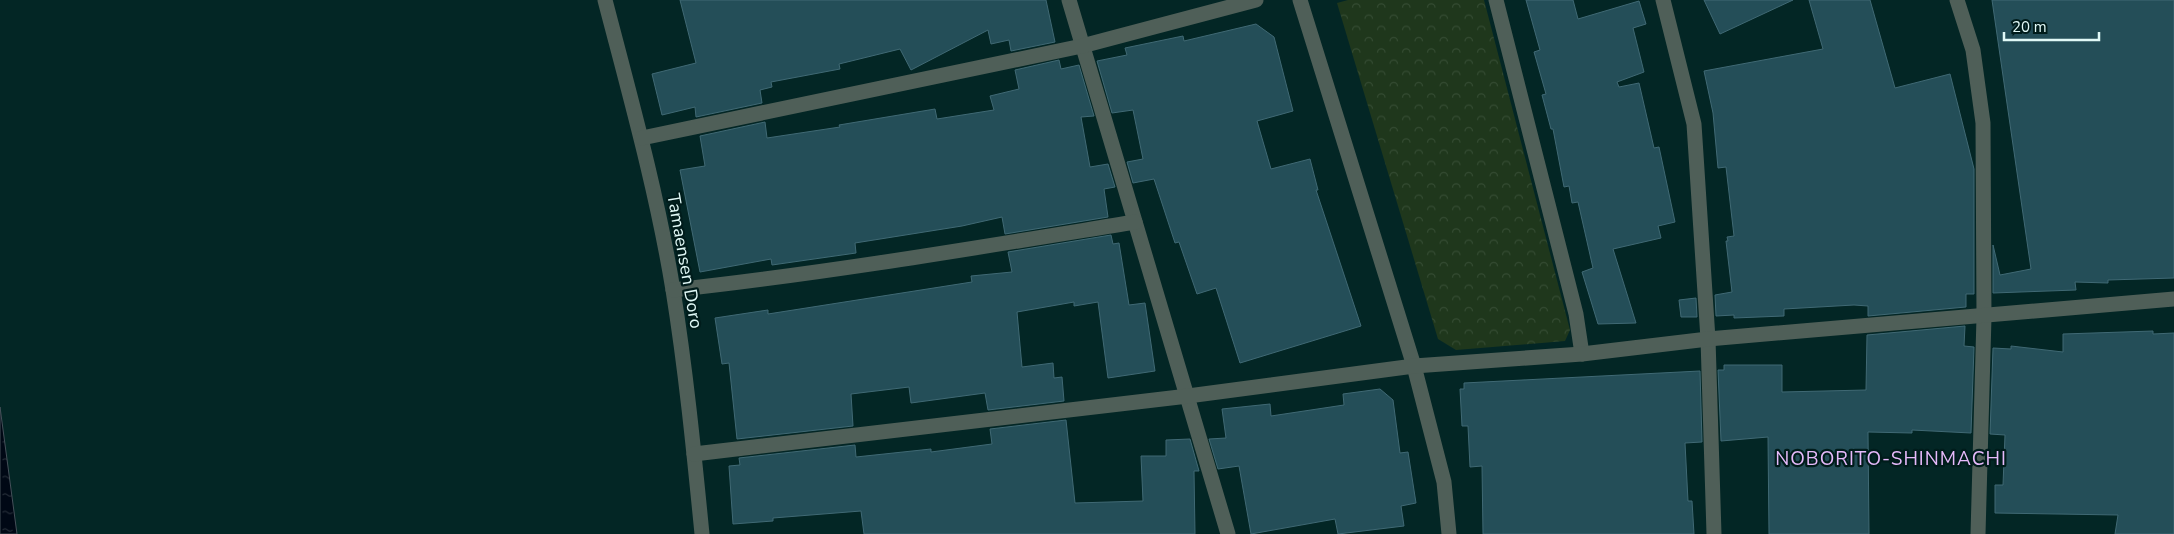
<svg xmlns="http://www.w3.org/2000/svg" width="2174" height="534" viewBox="0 0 2174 534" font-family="'Nunito Sans',sans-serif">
  <defs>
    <pattern id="park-crowns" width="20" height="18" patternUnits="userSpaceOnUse" patternTransform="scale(1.25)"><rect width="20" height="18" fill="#1f371c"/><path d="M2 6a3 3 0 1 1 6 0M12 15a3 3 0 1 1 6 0" fill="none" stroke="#344b32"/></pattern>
    <pattern id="water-ripples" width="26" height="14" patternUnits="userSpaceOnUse" patternTransform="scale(1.25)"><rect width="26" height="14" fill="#000815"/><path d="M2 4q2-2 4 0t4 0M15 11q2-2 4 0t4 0" fill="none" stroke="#252d38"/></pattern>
  </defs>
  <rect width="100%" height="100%" fill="#032625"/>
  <polygon fill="url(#park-crowns)" points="1348,0 1484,0 1570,330 1565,341 1456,350 1438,339 1337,3"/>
  <polygon fill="url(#water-ripples)" stroke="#445059" points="0,407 17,534 0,534"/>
  <g fill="#244e58" stroke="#406974">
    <polygon points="680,0 1046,0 1055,42 1011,51 1009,40 991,44 988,30 911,70 900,49 839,64 840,69 771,82 772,87 760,90 762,103 696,117 695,107 662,115 652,74 696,63"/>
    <polygon points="1526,0 1573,0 1578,19 1639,1 1646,24 1633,28 1644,72 1617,82 1619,87 1639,83 1654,148 1659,147 1675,222 1658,226 1661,238 1613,249 1636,323 1598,324 1582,272 1593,268 1578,202 1572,203 1569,186 1564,187 1553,129 1551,129 1542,95 1546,94 1534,52 1540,50"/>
    <polygon points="1704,0 1793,0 1720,34"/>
    <polygon points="1809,0 1870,0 1895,88 1950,74 1974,169 1974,294 1966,294 1966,307 1868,316 1868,306 1854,305 1784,309 1784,316 1734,318 1734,315 1716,316 1715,295 1732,292 1726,241 1728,241 1727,237 1734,236 1726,167 1718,168 1713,113 1704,71 1823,49"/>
    <polygon points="1992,0 2174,0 2174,278 2108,280 2108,283 2075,282 2076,290 1993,293 1993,245 2000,275 2031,269"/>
    <polygon points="1256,24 1274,37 1293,111 1257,121 1271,169 1310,159 1318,190 1316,190 1361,326 1240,363 1216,288 1197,294 1179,242 1175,243 1154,179 1133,183 1127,162 1143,159 1133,110 1112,113 1097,61 1127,55 1125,48 1183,36 1184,41"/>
    <polygon points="1059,60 1061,69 1079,65 1094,116 1081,117 1090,167 1108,164 1115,187 1104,189 1108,217 1005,234 1002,217 962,226 855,243 856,253 772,265 771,259 700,272 680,170 705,166 700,136 765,122 767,138 840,127 839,125 935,109 937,119 994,110 990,96 1019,89 1015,70"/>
    <polygon points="1111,235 1113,244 1119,243 1129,305 1145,303 1155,371 1108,378 1098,302 1074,306 1074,302 1017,312 1022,367 1053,363 1054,378 1062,377 1064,401 988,410 985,393 911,403 909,387 851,394 853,426 737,439 729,363 722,364 715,318 768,310 768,314 972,282 971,276 1012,272 1008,252"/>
    <polygon points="1696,298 1697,317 1681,317 1679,300"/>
    <polygon points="1965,326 1964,346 1974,347 1971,433 1912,430 1912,433 1868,432 1869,534 1769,534 1768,437 1721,441 1718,370 1724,370 1724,365 1782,365 1782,392 1866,390 1867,335"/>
    <polygon points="2153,331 2153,334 2174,333 2174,534 2115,534 2118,515 1995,513 1995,485 2003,485 2005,435 1990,434 1993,348 2011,349 2011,346 2063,352 2063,334"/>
    <polygon points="1700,371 1702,442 1685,443 1688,501 1692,501 1694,534 1483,534 1482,466 1470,467 1468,426 1462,426 1460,389 1464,389 1464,383"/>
    <polygon points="1380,389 1393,400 1400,453 1408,452 1416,503 1401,506 1404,526 1338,534 1335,519 1251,534 1239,466 1218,469 1209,439 1226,438 1222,409 1270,404 1271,416 1344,405 1343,394"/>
    <polygon points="1066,420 1075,503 1143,501 1141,456 1166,456 1166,440 1190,439 1199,471 1194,471 1195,534 864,534 861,511 773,518 773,521 733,524 729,466 740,465 739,458 855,445 856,457 931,449 931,452 992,444 990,429"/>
  </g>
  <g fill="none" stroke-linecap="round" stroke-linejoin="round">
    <g stroke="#4f5f58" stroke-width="15">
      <path d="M605 0C630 96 657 192 673 290 686 371 694 453 702 534"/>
      <polyline points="1069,0 1228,534"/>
      <polyline points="1300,0 1414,366 1444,482 1449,534"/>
      <polyline points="1496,0 1576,314 1582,354"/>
      <polyline points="1663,0 1694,124 1708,339 1714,534"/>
      <polyline points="1957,0 1973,50 1983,123 1984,317 1978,534"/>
      <polyline points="642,138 1082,46 1256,0"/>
      <path d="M673 290C828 273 981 247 1135 222"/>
      <polyline points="694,454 1188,396 1414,366 1582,354 1708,339 2174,299"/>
    </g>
  </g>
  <g text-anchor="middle" stroke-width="4.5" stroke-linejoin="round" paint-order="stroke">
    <g font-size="18" fill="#e1f9f7" stroke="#001c1b">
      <text transform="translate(685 261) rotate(80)" y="6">Tamaensen Doro</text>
    </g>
    <g font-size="19" letter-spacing="1" fill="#e6bafb" stroke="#001c1b">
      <text x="1891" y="465">NOBORITO-SHINMACHI</text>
    </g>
  </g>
  <path d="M2004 32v8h95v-8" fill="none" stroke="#e1f9f7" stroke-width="2.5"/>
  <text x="2012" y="32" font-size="15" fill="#e1f9f7" stroke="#001c1b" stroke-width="4" paint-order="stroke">20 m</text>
</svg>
